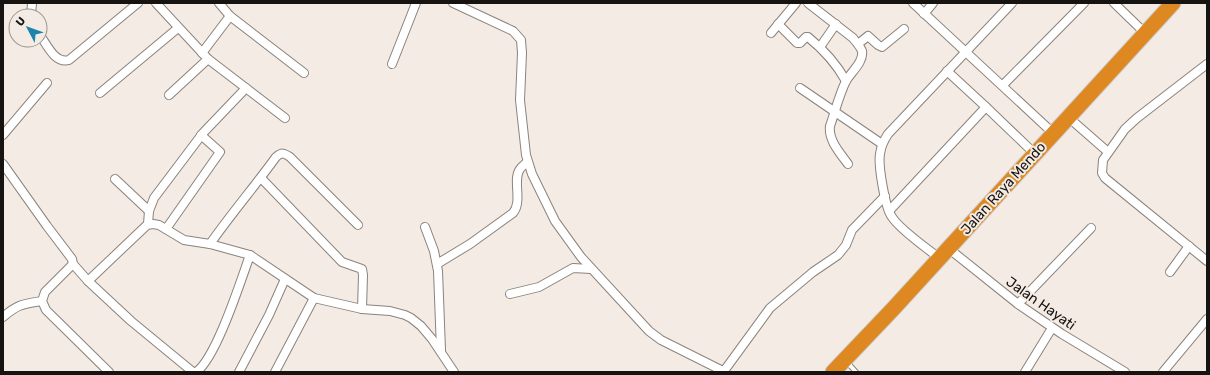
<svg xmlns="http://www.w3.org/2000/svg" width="1210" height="375" viewBox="0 0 1210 375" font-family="Rubik,sans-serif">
  <rect width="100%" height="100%" fill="#f4ece4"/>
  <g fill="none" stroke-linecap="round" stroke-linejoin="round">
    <defs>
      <polyline id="lane" points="846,361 856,372"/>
      <g id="street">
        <polyline points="156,3 208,59 285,118"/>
        <polyline points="219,3 230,16 304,73"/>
        <polyline points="453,3 513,31 521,40 522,53 520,100 526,155 532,174 555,221 581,257 649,331 661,340 725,372"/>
        <path d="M808 3 853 38C856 42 860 46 862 51 864 62 851 72 846 81 839 95 835 112 830 126 828 140 840 153 848 164"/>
        <polyline points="913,3 1053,133"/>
        <polyline points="1114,3 1145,33"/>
        <polyline points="924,14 933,3"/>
        <polyline points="31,16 32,3"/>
        <path d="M778 24 797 43H800L806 37H808C824 50 836 63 846 81"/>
        <polyline points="771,33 796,3"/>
        <path d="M40 35C47 45 55 64 69 60L138 3"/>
        <polyline points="858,44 868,36 878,45 882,47 904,29"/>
        <polyline points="820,47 836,24"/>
        <polyline points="202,53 230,16"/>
        <polyline points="392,64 416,3"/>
        <polyline points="1207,64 1137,118 1125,129 1103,160 1102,173 1105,178 1207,261"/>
        <polyline points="947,71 986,107 1034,153"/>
        <polyline points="1003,85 1084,3"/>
        <polyline points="800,88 882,144"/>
        <polyline points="100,93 178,28"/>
        <polyline points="169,95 208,59"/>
        <polyline points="1068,117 1108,152"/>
        <polyline points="3,135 47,83"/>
        <polyline points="3,164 47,226 72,259 73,264 88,281 131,321 193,372"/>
        <polyline points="261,178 342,262 362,269 363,275 362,309"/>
        <polyline points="115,179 149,211"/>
        <polyline points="889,211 986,107"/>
        <polyline points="148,224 149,211 154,198 203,133 246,88"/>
        <polyline points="425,227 434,251 438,271 441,350"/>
        <polyline points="166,229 220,152 201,135"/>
        <path d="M210 244C231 214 255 186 276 157 282 152 284 153 290 157L358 225"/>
        <polyline points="948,248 1018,304 1062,334 1125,372"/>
        <path d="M939 258C927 248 900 230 892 217 885 208 878 165 880 154 881 146 884 140 888 134L1012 3"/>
        <polyline points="73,264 45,292 42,301 46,310 109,372"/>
        <path d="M437 264 470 244 513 213C523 201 512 180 520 169 522 166 525 164 527 162"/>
        <polyline points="1170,272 1189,246"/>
        <polyline points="88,281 147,225 153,224 159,225 184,240 210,244 250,255 314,298 362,309 390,311 405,315 411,318 421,326 432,339 454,372"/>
        <polyline points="510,294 539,287 573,268 591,269"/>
        <polyline points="1018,304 1091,228"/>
        <path d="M3 317C18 304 23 304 42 301"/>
        <polyline points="724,371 770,308 813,272 838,255 846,245 852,230 885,196"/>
        <path d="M196 372C216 359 241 280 250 255"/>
        <polyline points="239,372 269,315 285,279"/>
        <polyline points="275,372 314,298"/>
        <polyline points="1025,372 1052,328"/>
        <polyline points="1163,372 1207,319"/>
      </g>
      <polyline id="highway" points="833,372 893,309 1173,3"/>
    </defs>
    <use href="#lane" stroke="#8a837c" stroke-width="6"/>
    <use href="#street" stroke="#8a837c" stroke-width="10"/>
    <use href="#highway" stroke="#cccbcb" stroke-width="17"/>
    <use href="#lane" stroke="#fff" stroke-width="4"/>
    <use href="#street" stroke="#fff" stroke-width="8"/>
    <use href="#highway" stroke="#de8821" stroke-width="15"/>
  </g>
  <g text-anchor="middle" stroke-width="4" stroke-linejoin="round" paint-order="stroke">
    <g font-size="14" fill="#161311" stroke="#f4ece4">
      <text transform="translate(1003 188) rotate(-48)" y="5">Jalan Raya Mendo</text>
      <text transform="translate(1041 303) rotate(35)" y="5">Jalan Hayati</text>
    </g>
  </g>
  <rect width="1210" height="375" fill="none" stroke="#161311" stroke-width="8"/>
  <g transform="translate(28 28) rotate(311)"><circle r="19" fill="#f4ece4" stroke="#9b9590"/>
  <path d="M0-3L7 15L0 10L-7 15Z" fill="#1c83ad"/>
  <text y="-6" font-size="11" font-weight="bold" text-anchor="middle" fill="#161311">U</text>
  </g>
</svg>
